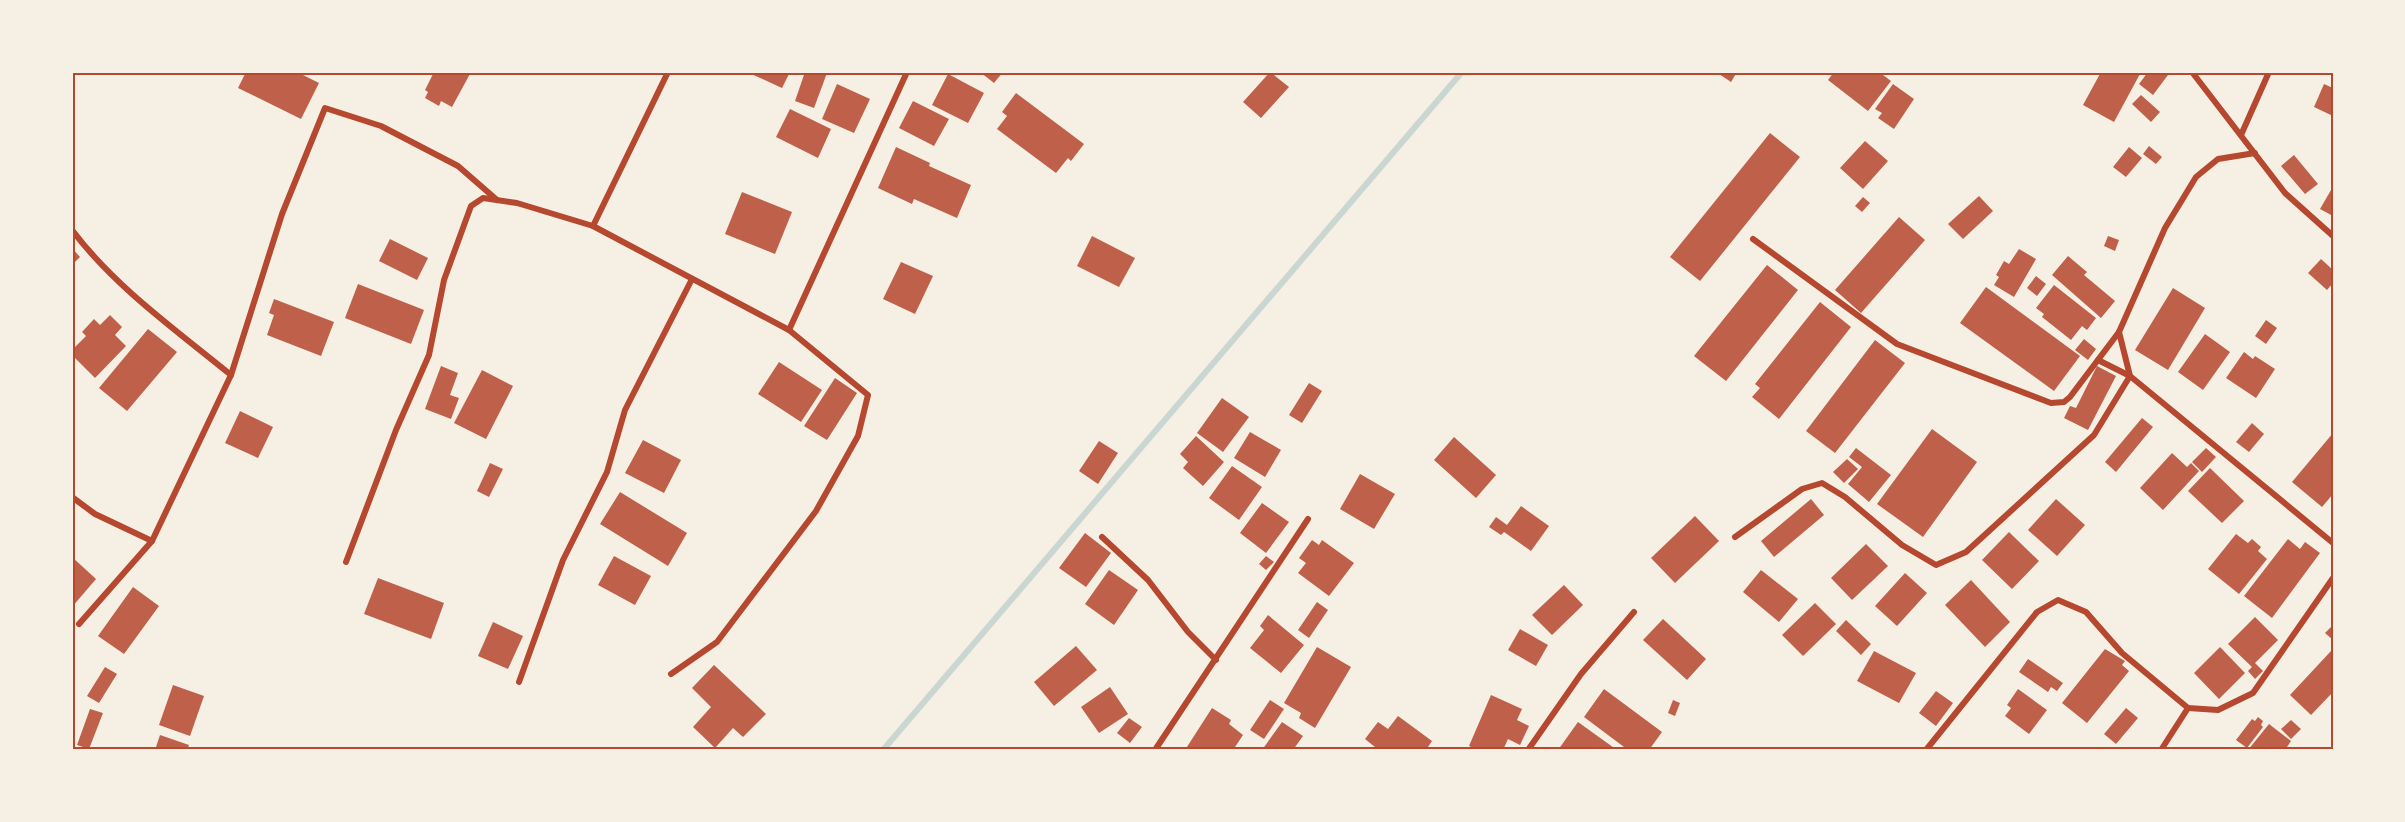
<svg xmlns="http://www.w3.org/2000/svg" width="2405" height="822" viewBox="0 0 2405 822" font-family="'Roboto Condensed',sans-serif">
  <rect width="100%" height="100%" fill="#f6efe4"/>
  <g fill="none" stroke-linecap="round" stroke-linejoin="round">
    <polyline stroke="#c9d6d2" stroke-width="6" points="883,750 1462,72"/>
  </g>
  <g fill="#bf614a">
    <polygon points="246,72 297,72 319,83 301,119 238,88"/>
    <polygon points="434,72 471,72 452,107 441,101 439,106 425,98 428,92 425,90"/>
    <polygon points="747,72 790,72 782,88"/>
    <polygon points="805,72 827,73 814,108 795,101"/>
    <polygon points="980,72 1003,72 994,83"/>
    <polygon points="1270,72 1289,87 1261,118 1243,102"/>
    <polygon points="1716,72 1737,72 1731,82"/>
    <polygon points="1834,72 1879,72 1891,81 1868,111 1828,80"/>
    <polygon points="2101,72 2141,72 2114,122 2083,105"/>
    <polygon points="2148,72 2164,72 2168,75 2153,95 2139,84"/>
    <polygon points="948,74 984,93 968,123 932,105"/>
    <polygon points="837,84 870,99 854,133 822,119"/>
    <polygon points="1893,84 1914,99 1894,129 1878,118 1882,113 1875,109"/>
    <polygon points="2324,84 2333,88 2333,116 2314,107"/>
    <polygon points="1016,93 1084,144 1071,161 1068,158 1056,173 997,129 1007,116 1002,112"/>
    <polygon points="2141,95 2160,112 2151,122 2132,104"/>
    <polygon points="913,101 949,119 934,146 899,128"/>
    <polygon points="790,109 831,129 818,158 776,137"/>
    <polygon points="1770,133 1800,157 1700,281 1670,257"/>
    <polygon points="1865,141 1888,161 1863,189 1840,168"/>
    <polygon points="2149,146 2162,157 2156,164 2143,154"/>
    <polygon points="896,147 930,163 929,166 971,185 957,218 914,199 912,204 878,188"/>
    <polygon points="2129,147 2142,158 2126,177 2113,167"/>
    <polygon points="2294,155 2318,184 2305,194 2281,166"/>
    <polygon points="2331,190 2333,191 2333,216 2320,209"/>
    <polygon points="742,192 792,212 775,254 725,234"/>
    <polygon points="1979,196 1993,211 1963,239 1948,224"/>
    <polygon points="1863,197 1870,203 1862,212 1855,206"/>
    <polygon points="1899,217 1925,240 1861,313 1835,290"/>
    <polygon points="1092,236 1135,258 1119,287 1077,266"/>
    <polygon points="2108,236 2119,240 2115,251 2104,246"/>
    <polygon points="390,239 428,258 417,280 379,261"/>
    <polygon points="72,248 80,257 72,265"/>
    <polygon points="2019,249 2036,259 2014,297 1994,285 1999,277 1996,275 2004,261 2009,264"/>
    <polygon points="2068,256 2087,272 2084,275 2115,301 2101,318 2052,275"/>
    <polygon points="2321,259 2333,270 2333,283 2327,290 2308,273"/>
    <polygon points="901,262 933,276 915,314 883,299"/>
    <polygon points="1767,265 1798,290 1726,381 1694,356"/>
    <polygon points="2036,276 2046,284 2037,296 2027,288"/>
    <polygon points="358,284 424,310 411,344 345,318"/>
    <polygon points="2054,285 2096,318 2087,330 2082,326 2071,340 2042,317 2044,314 2036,308"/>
    <polygon points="1986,287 2080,356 2054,391 1960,323"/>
    <polygon points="2173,288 2205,308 2168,370 2135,350"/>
    <polygon points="274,299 334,322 321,356 267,335 274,315 269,313"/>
    <polygon points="1820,302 1851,327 1779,419 1752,397 1760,388 1755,384"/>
    <polygon points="110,315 122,327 115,335 126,346 95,378 72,355 72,350 86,336 82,332 94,319 100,325"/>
    <polygon points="2266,320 2277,328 2266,344 2255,336"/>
    <polygon points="148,329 177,352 127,411 99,388"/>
    <polygon points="2205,334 2230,352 2203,390 2178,372"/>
    <polygon points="2084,339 2096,349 2088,360 2075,350"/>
    <polygon points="1875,340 1905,363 1835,453 1806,431"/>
    <polygon points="2244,352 2253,359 2255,356 2275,369 2256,398 2226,378"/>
    <polygon points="779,362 822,390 801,422 758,394"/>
    <polygon points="441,366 458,373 450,395 459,398 451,419 425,409"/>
    <polygon points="2097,366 2116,376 2088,430 2064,418 2070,406 2076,408"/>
    <polygon points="482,370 513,386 486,439 454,423"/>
    <polygon points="835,378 857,393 827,440 804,426"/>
    <polygon points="1309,383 1322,391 1302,423 1289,415"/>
    <polygon points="1222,398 1249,417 1223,452 1197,433"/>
    <polygon points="240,411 273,427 258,458 225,443"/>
    <polygon points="2142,418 2153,427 2116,472 2105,462"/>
    <polygon points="2252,423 2264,434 2249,452 2236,442"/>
    <polygon points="1932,429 1977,462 1923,537 1877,504"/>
    <polygon points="1250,432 1281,450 1265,477 1234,458"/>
    <polygon points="2333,433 2333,494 2322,507 2292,482"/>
    <polygon points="1196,436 1224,462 1203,486 1183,468 1188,462 1180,454"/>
    <polygon points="1454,437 1496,475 1476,498 1434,460"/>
    <polygon points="643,440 681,460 664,493 625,473"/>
    <polygon points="1099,441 1118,453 1098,484 1079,471"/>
    <polygon points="1856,448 1891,475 1869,502 1848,484 1862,467 1849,457"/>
    <polygon points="2206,448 2216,457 2202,472 2192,462"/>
    <polygon points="2172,453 2187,467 2191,463 2199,471 2163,510 2140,488"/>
    <polygon points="1847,459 1858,469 1844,483 1833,472"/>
    <polygon points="490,463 503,469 489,497 477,491"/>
    <polygon points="1232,466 1262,487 1239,520 1209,498"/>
    <polygon points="2210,468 2244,501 2222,523 2188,491"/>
    <polygon points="1360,474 1395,494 1374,529 1340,509"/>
    <polygon points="620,492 687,533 668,566 600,524"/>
    <polygon points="1811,499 1824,515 1774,557 1761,541"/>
    <polygon points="2056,499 2085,525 2057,556 2028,530"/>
    <polygon points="1262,503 1289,522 1266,553 1240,533"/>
    <polygon points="1521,506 1549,526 1531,551 1504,532 1501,535 1489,527 1496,517 1507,525"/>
    <polygon points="1695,516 1719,541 1675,583 1651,558"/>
    <polygon points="2009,532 2039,561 2012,589 1982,560"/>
    <polygon points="1085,533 1111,553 1086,587 1059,568"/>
    <polygon points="2236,534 2248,543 2252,539 2261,547 2258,551 2267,559 2239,594 2208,569"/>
    <polygon points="2288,539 2300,549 2305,542 2320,553 2272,618 2244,596"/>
    <polygon points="1312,540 1319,545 1322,540 1354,563 1329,596 1298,573 1306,563 1299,558"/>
    <polygon points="1866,544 1888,566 1852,600 1831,578"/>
    <polygon points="614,556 651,576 635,605 598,585"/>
    <polygon points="1266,556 1274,562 1266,570 1259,564"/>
    <polygon points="72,557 96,579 72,607"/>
    <polygon points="1109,570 1138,590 1114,625 1085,604"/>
    <polygon points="1761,570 1798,599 1779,622 1743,592"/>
    <polygon points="1905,573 1927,593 1897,626 1875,606"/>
    <polygon points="378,578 444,603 431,639 364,614"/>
    <polygon points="1971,580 2010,622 1985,647 1945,605"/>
    <polygon points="1564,585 1583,605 1552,635 1532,615"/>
    <polygon points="133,587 159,606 124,654 98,636"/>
    <polygon points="1317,602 1328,610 1309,638 1298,630"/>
    <polygon points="1815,603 1836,624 1803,656 1782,635"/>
    <polygon points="1268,615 1304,645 1281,673 1250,648 1264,630 1260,626"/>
    <polygon points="2255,617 2278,640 2255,663 2263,671 2255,679 2248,671 2252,667 2228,644"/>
    <polygon points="1663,619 1706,659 1687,680 1643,640"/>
    <polygon points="1846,620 1871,644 1861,655 1836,631"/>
    <polygon points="493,622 523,636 508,669 478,656"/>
    <polygon points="2333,625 2333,640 2325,633"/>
    <polygon points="1520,629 1548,645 1536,666 1508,650"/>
    <polygon points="1076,646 1097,670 1054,706 1034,682"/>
    <polygon points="1317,647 1351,667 1315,728 1299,718 1301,713 1284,703"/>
    <polygon points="2220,647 2245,673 2219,699 2194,673"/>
    <polygon points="2105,649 2125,661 2122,665 2129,671 2087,723 2062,703"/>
    <polygon points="1874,651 1916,673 1899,703 1857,681"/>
    <polygon points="2331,651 2333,692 2311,715 2290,695"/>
    <polygon points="2028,659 2063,683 2057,691 2051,687 2048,692 2019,672"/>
    <polygon points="714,665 766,714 743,737 733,728 715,748 693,727 711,707 692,688"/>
    <polygon points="105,667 117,674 99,703 87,696"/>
    <polygon points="173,685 204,696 190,736 159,725"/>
    <polygon points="1110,687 1128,714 1099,733 1081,707"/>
    <polygon points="1604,689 1662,732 1649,750 1628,750 1584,717"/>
    <polygon points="2018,689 2047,710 2029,734 2005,716 2011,708 2007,705"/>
    <polygon points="1936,691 1953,703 1936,726 1919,713"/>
    <polygon points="1491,695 1522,709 1517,720 1529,726 1520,745 1508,739 1503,750 1478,750 1469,746"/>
    <polygon points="1270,700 1284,709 1264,739 1250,730"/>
    <polygon points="1673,700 1680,703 1675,716 1668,713"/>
    <polygon points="1212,708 1231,720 1229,724 1243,735 1233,750 1185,750"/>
    <polygon points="2126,708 2138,718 2116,744 2104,734"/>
    <polygon points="90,709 103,713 89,749 77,745"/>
    <polygon points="1398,716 1432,741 1426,750 1373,750 1375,747 1365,739 1378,722 1388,729"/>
    <polygon points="2258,717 2263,721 2261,725 2263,727 2247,748 2236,740 2252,719 2255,721"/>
    <polygon points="1129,718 1142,727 1130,743 1117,733"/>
    <polygon points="2291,720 2301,729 2291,739 2281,729"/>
    <polygon points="1282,722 1303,736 1293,750 1262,750"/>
    <polygon points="1578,722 1617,750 1558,750"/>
    <polygon points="2269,724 2291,741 2285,750 2248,750"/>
    <polygon points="160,735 189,745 187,750 155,750"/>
  </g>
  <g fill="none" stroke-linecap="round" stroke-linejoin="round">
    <g stroke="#b5482f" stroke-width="6">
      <polyline points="2192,72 2285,193 2333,236"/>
      <polyline points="2241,135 2269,72"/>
      <polyline points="593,226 668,72"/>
      <path d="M72 230C115 287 176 330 231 375L152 541 79 624"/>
      <polyline points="1753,239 1897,344 2051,403 2064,402 2070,397 2119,332 2165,228 2196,177 2218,159 2255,153"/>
      <polyline points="789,330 907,72"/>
      <polyline points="2098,360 2130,376 2333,543"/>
      <polyline points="231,375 282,214 325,108 381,126 458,166 497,200"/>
      <polyline points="72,497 95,514 152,541"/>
      <polyline points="1102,537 1148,580 1188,632 1216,660"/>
      <polyline points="1735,537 1802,489 1822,483 1845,497 1902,545 1936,565 1966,552 2094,435 2130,376 2119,332"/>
      <polyline points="346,562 396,430 429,355 444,280 471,206 483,198 517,203 593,226 789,330 868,395 858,436 816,511 717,642 671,674"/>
      <polyline points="519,682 563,560 607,472 625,410 692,279"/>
      <polyline points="1155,750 1308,519"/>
      <polyline points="1528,750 1581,674 1634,612"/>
      <polyline points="1926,750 2037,612 2058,600 2086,612 2122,653 2188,708 2218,710 2253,693 2333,578"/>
      <polyline points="2161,750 2188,708"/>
    </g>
  </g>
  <rect width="2405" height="822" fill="none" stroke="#f6efe4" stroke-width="147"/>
  <rect x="74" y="74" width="2258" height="674" fill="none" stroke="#b5482f" stroke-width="2"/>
</svg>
